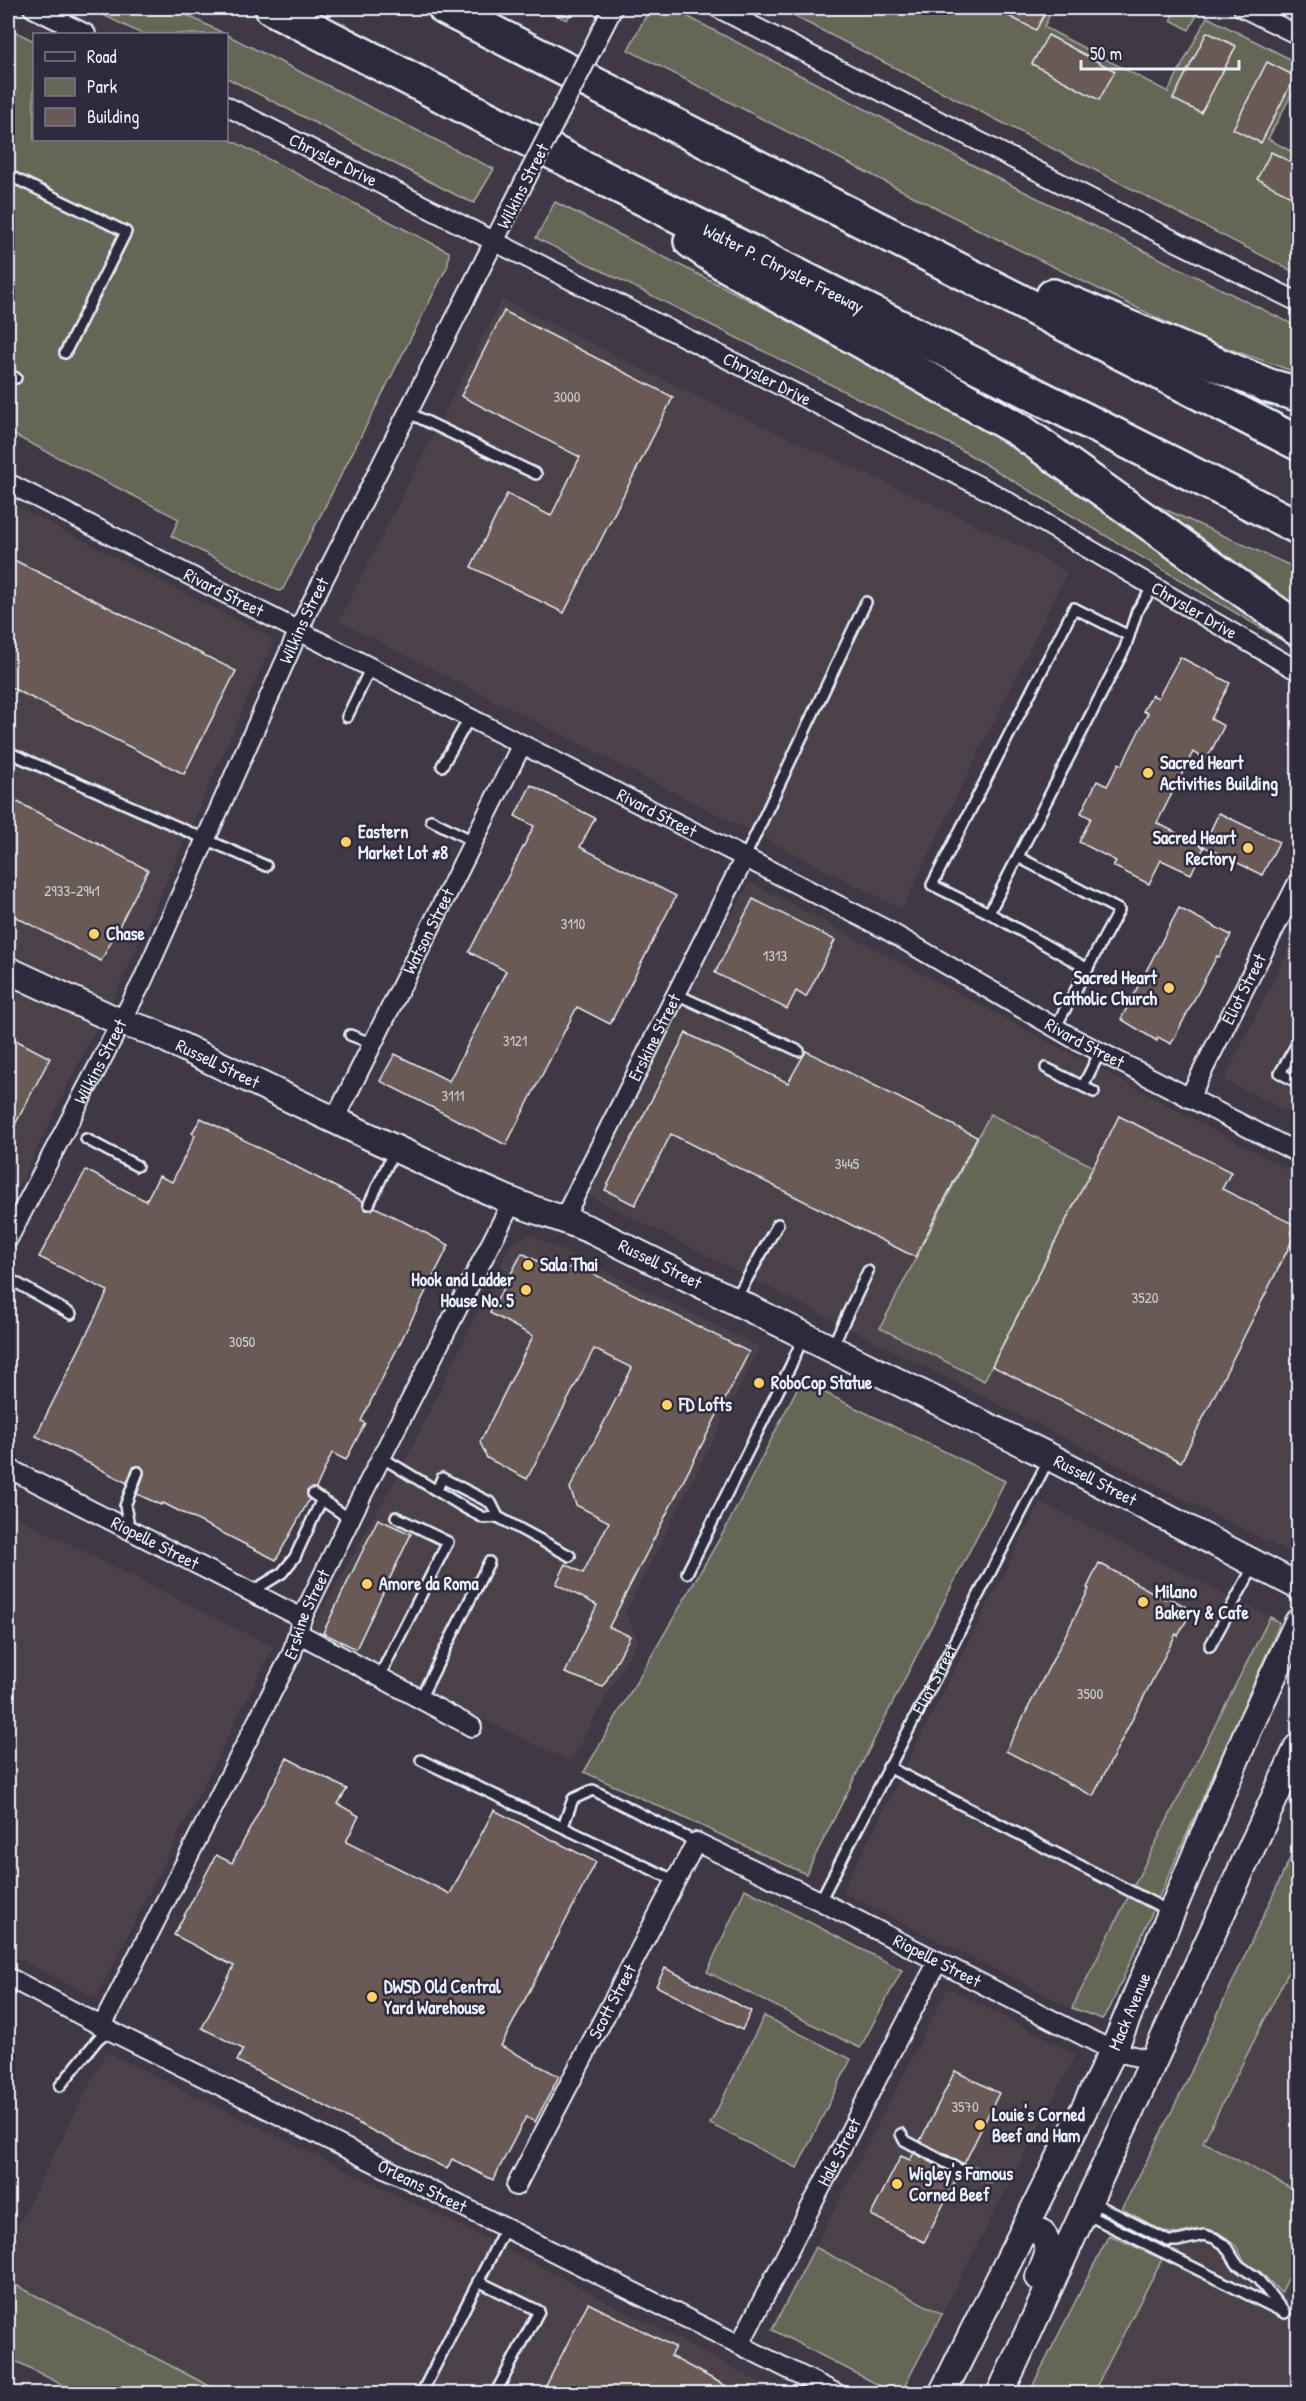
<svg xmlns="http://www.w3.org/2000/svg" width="1306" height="2401" viewBox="0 0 1306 2401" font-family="'Patrick Hand',sans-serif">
  <rect width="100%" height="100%" fill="#403845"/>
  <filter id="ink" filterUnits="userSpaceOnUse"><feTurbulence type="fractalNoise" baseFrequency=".0167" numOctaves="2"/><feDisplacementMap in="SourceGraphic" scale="12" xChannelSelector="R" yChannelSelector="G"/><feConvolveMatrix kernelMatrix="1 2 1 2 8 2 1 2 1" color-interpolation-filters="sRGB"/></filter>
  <g filter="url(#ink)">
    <g fill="#4c424a">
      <polygon points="502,299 698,397 924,500 1022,547 1067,572 902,909 339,621"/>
      <polygon points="8,502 274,639 111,1005 8,952"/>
      <polygon points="750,882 1298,1175 1298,1548 1286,1551 584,1193 671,1020"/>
      <polygon points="1298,931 1298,1117 1224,1080"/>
      <polygon points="8,973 101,1017 8,1208"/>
      <polygon points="529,1234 760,1347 625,1613 638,1640 570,1762 327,1641 312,1628 402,1468 511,1244"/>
      <polygon points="1040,1502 1270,1617 1072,2008 842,1892"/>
      <polygon points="8,1513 273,1647 96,1998 8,1953"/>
      <polygon points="1298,1841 1298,2393 1029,2394 1182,2091"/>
      <polygon points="948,1988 1076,2054 942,2314 815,2247"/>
      <polygon points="106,2052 513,2252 780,2393 223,2393 8,2281 8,2245"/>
    </g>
    <g fill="#656657" stroke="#a6aca8" stroke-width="1.5">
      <polygon points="89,8 173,8 494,169 474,203 462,198 227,78 226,34 142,34"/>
      <polygon points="541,8 574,8 567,20"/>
      <polygon points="778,8 1053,8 1044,27 1168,92 1207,17 1298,63 1298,82 1268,139 1298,155 1298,274"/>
      <polygon points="1174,8 1188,8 1198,13 1189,30 1171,20"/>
      <polygon points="673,9 1013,186 1298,327 1298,373 1196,337 983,232 628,50 646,16"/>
      <polygon points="8,28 34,41 34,140 227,138 449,252 448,265 283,589 279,591 171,536 179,519 8,432"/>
      <polygon points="555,202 949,401 1298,640 1298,650 958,448 536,238"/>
      <polygon points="1151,503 1298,569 1298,610"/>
      <polygon points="990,1114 1094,1167 984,1381 880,1328"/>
      <polygon points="801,1381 1005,1481 806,1874 584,1772 727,1526"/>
      <polygon points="1270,1617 1279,1622 1278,1628 1109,2010 1102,2019 1072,2008"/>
      <polygon points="1298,1841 1298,1953 1203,2142 1298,2192 1298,2284 1288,2279 1281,2293 1260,2271 1246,2264 1236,2246 1218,2232 1198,2229 1177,2234 1165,2232 1122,2209 1182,2091"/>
      <polygon points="745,1889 902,1970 860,2048 707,1972"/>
      <polygon points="764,2016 851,2059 797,2168 710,2124"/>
      <polygon points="1109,2235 1162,2259 1093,2393 1029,2393"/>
      <polygon points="815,2247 942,2314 901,2393 894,2393 772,2330"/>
      <polygon points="8,2281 223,2393 78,2393 8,2357"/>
    </g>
    <g fill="#695a57" stroke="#e8f1f8" stroke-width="1.5">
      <polygon points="993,8 1048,8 1036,30"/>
      <polygon points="1207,32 1236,46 1201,113 1173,99"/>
      <polygon points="1048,35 1115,71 1099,100 1032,64"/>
      <polygon points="1267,62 1295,76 1261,143 1233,129"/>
      <polygon points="1271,152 1299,166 1299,200 1257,179"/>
      <polygon points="504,311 673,397 564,613 471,567 507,494 551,516 580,457 461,396"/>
      <polygon points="8,557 236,671 184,774 8,686"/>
      <polygon points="1180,657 1230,683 1211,719 1224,726 1207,759 1193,752 1157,823 1204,847 1191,874 1161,860 1149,884 1113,866 1116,861 1079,842 1091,818 1081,813 1097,781 1107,786 1119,763 1122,765 1148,713 1143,711 1152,695 1158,698"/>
      <polygon points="531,785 595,818 580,847 676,896 610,1024 577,1007 506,1145 380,1081 395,1054 449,1081 506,971 469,952 534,826 515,816"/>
      <polygon points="8,797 148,870 101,961 8,913"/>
      <polygon points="1219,813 1279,842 1262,875 1203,846"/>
      <polygon points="753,899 835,940 806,997 796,991 787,1009 715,973"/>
      <polygon points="1179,908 1231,935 1219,957 1217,956 1171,1044 1158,1037 1157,1041 1121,1019"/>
      <polygon points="686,1033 788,1083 806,1051 977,1137 915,1257 671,1134 635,1205 605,1190"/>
      <polygon points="8,1036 50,1058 8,1138"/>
      <polygon points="1119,1116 1231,1172 1222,1189 1299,1227 1181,1462 992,1366"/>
      <polygon points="201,1118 363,1201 366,1210 375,1207 449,1245 361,1421 365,1423 346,1460 332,1453 316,1488 307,1491 309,1500 276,1560 163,1503 161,1505 137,1494 144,1474 141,1466 133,1467 127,1483 36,1436 108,1291 39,1257 86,1170 146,1201 159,1176 172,1182 195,1136 192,1133"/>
      <polygon points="522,1253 558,1272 576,1265 749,1352 609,1627 630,1636 603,1687 565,1673 597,1605 556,1584 566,1564 583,1573 609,1522 576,1505 570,1488 632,1368 594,1349 527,1479 487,1458 480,1442 533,1336 490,1313"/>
      <polygon points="378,1519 411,1534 356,1649 323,1633"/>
      <polygon points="1099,1563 1165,1599 1166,1596 1192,1610 1178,1636 1176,1634 1093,1796 1006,1751 1089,1589 1087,1588"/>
      <polygon points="287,1758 347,1789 338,1804 359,1816 346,1842 450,1894 494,1810 596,1862 501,2046 559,2076 535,2122 526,2117 493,2180 452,2159 447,2169 237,2061 243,2049 202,2028 234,1966 174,1935 216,1855 232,1863"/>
      <polygon points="665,1968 751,2011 742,2030 656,1986"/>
      <polygon points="955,2071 999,2093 964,2164 920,2141"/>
      <polygon points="914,2153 958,2176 924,2242 871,2215 901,2156 910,2160"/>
      <polygon points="588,2303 675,2347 670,2356 741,2394 542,2394"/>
    </g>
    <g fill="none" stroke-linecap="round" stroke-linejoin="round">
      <defs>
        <g id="lane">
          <polyline points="8,175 126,232 65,353"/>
          <polyline points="8,374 16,378"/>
          <polyline points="409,413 536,474"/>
          <polyline points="347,717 371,667"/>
          <polyline points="8,752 266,866"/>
          <polyline points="442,766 470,717"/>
          <polyline points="431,820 473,841"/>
          <polyline points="745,857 866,602"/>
          <polyline points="1018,857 1119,910 1055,1028"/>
          <polyline points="989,913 932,885 1074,608 1129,636"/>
          <polyline points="1088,969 989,913 1125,648 1137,611 1153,587"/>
          <polyline points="676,994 799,1051"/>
          <polyline points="350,1035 371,1043"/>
          <polyline points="1298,1042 1280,1073 1298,1083"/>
          <polyline points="1046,1068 1094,1092"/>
          <polyline points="1083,1086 1100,1052"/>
          <polyline points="86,1139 137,1166"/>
          <polyline points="369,1204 395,1149"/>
          <polyline points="8,1278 71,1314"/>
          <polyline points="735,1300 778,1224"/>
          <polyline points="832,1347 868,1271"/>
          <polyline points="381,1457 465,1508 484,1518 498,1517 570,1556"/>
          <polyline points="437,1490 442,1478 491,1503 498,1517"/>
          <polyline points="313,1494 350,1519"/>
          <polyline points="130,1530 125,1506 138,1472"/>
          <polyline points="687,1573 790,1367 803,1338"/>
          <polyline points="251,1592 282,1573 295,1557 322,1499"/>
          <polyline points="1210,1646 1255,1564"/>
          <polyline points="379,1677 448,1542 396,1517"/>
          <polyline points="420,1699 489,1562"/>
          <polyline points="421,1760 676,1881"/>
          <polyline points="888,1767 1169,1911"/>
          <polyline points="563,1826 573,1799 593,1790 696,1842"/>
          <path id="s1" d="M820 1901 1049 1459"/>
          <polyline points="60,2086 98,2039 109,2030"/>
          <polyline points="901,2134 904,2140 960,2170 989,2176"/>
          <polyline points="1090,2201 1168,2241 1178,2241 1204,2235 1214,2238 1224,2244 1237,2264 1257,2278 1285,2313"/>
          <polyline points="1086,2214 1283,2312"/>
          <polyline points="478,2281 539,2311 495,2394"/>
          <polyline points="421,2394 506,2227"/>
        </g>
        <g id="street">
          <polyline points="33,8 86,34"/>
          <polyline points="718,8 1127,217 1298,302"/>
          <polyline points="1243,8 1298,35"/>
          <path id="s2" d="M226 106 993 493 1298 671"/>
          <path id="s3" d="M8 483 885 929 1073 1038 1298 1153"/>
          <path id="s4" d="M1189 1098 1298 882"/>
          <path id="s5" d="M334 1121 522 744"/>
          <path id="s6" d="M564 1218 745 857"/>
          <path id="s7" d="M8 1239 142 982 308 610 508 214"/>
          <path id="s8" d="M8 1468 302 1618"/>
          <polyline points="298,1633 472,1727"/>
          <path id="s9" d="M8 1977 109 2030 838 2394"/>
          <path id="s10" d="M102 2026 292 1653 302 1618 361 1497 512 1202"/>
          <path id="s11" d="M516 2186 696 1842 820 1901 1113 2051 1155 2061"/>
          <path id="s12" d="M740 2344 938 1961"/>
        </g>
        <g id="secondary">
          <path id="s13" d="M8 970 120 1022 150 1031C269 1089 388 1147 509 1200 537 1212 567 1219 595 1232L1050 1457 1298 1586"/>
          <path d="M1025 2228 1041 2232C1054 2249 1047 2259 1039 2277"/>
          <path id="s14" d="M942 2394 1113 2051 1249 1728 1298 1622"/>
          <polyline points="1000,2394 1298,1747"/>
        </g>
        <g id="highway">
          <path id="s15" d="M272 8 615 184 1298 527"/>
          <polyline points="445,8 1298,443"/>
          <polyline points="691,241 725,264 1019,430 1298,629"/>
          <polyline points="1053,296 1269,386 1298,394"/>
        </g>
      </defs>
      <use href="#lane" stroke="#e8f1f8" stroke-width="14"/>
      <use href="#street" stroke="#e8f1f8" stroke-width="22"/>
      <use href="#secondary" stroke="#e8f1f8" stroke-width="30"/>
      <use href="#highway" stroke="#e8f1f8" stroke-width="38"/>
      <use href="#lane" stroke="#2f2a3d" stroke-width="9"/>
      <use href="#street" stroke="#2f2a3d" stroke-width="18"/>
      <use href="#secondary" stroke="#2f2a3d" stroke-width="26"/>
      <use href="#highway" stroke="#2f2a3d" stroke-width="33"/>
      <defs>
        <polyline id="street-bridge" points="508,214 613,8"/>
      </defs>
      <use href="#street-bridge" stroke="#e8f1f8" stroke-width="22" stroke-linecap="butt"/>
      <use href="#street-bridge" stroke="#2f2a3d" stroke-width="18"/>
    </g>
  </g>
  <g fill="#ffd166" stroke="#2f2a3d" stroke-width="2">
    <circle cx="1148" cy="773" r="6"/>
    <circle cx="346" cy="842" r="6"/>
    <circle cx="1248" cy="848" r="6"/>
    <circle cx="94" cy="934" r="6"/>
    <circle cx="1169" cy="988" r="6"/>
    <circle cx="528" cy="1265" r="6"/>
    <circle cx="526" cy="1290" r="6"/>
    <circle cx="759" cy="1383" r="6"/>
    <circle cx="667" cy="1405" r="6"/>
    <circle cx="367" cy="1584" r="6"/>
    <circle cx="1143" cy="1602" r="6"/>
    <circle cx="372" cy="1997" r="6"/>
    <circle cx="980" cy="2125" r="6"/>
    <circle cx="897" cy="2184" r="6"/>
  </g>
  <g text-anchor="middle" stroke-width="5" stroke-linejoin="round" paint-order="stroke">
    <g font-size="15" fill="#c8cbd0">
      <text x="567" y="402">3000</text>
      <text x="72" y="896">2933-2941</text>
      <text x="573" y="929">3110</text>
      <text x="775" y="961">1313</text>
      <text x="515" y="1046">3121</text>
      <text x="453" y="1101">3111</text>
      <text x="847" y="1169">3445</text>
      <text x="1145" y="1303">3520</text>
      <text x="242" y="1347">3050</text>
      <text x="1090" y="1699">3500</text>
      <text x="965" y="2112">3570</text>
    </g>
    <g font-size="18" fill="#e8f1f8" stroke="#2f2a3d">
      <text dy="6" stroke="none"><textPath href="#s2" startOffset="120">Chrysler Drive</textPath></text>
      <text transform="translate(523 186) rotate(-63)" y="6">Wilkins Street</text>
      <text dy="6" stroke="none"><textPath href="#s15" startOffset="574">Walter P. Chrysler Freeway</textPath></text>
      <text dy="6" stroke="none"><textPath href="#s2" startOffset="606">Chrysler Drive</textPath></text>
      <text dy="6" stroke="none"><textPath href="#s3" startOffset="242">Rivard Street</textPath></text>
      <text dy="6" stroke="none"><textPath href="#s2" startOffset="1092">Chrysler Drive</textPath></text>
      <text dy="6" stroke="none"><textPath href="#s7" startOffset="686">Wilkins Street</textPath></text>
      <text dy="6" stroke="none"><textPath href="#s3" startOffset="728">Rivard Street</textPath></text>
      <text dy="6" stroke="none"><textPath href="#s5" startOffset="212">Watson Street</textPath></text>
      <text dy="6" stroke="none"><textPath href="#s4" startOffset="122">Eliot Street</textPath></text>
      <text dy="6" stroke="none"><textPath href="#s6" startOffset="202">Erskine Street</textPath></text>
      <text dy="6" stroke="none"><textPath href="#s3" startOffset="1214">Rivard Street</textPath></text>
      <text dy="6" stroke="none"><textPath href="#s7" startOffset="200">Wilkins Street</textPath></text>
      <text dy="6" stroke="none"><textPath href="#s13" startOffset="230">Russell Street</textPath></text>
      <text dy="6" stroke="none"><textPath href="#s13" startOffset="716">Russell Street</textPath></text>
      <text dy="6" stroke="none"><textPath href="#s13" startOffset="1202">Russell Street</textPath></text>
      <text dy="6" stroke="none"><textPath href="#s8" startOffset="165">Riopelle Street</textPath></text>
      <text dy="6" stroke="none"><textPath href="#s10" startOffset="460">Erskine Street</textPath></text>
      <text dy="6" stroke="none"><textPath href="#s1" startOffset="250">Eliot Street</textPath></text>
      <text dy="6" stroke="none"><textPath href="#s11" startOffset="657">Riopelle Street</textPath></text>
      <text dy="6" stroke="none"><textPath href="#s11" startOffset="208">Scott Street</textPath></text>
      <text dy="6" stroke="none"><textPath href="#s14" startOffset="426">Mack Avenue</textPath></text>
      <text dy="6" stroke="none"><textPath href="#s12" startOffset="216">Hale Street</textPath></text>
      <text dy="6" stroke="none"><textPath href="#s9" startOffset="464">Orleans Street</textPath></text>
    </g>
    <g font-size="18" font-weight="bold" fill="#e8f1f8" stroke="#2f2a3d" text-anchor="start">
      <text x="1160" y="769">Sacred Heart<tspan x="1160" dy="21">Activities Building</tspan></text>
      <text x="358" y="838">Eastern<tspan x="358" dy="21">Market Lot #8</tspan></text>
      <text x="1236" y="844" text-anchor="end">Sacred Heart<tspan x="1236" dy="21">Rectory</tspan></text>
      <text x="106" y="940">Chase</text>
      <text x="1157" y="984" text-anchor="end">Sacred Heart<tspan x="1157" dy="21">Catholic Church</tspan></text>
      <text x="540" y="1271">Sala Thai</text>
      <text x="514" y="1286" text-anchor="end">Hook and Ladder<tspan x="514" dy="21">House No. 5</tspan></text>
      <text x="771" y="1389">RoboCop Statue</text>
      <text x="679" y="1411">FD Lofts</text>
      <text x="379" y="1590">Amore da Roma</text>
      <text x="1155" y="1598">Milano<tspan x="1155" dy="21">Bakery &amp; Cafe</tspan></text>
      <text x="384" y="1993">DWSD Old Central<tspan x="384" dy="21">Yard Warehouse</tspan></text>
      <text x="992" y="2121">Louie's Corned<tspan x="992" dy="21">Beef and Ham</tspan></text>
      <text x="909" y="2180">Wigley's Famous<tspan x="909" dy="21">Corned Beef</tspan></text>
    </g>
  </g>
  <rect width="1306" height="2401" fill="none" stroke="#2f2a3d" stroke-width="30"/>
  <rect x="15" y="15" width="1276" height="2371" fill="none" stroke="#e8f1f8" stroke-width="2" filter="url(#ink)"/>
  <rect x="33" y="33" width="195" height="108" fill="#2f2a3d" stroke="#797a88" stroke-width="1.5"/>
  <rect x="45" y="52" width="30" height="9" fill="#2f2a3d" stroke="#797a88" stroke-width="1.5"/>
  <text x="87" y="63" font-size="18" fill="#e8f1f8">Road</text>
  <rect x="45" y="78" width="30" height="18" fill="#656657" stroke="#797a88" stroke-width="1.5"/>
  <text x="87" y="93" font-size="18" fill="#e8f1f8">Park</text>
  <rect x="45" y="108" width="30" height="18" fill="#695a57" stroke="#797a88" stroke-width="1.5"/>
  <text x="87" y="123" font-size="18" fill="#e8f1f8">Building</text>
  <path d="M1081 60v9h158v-9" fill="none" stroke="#e8f1f8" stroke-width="3"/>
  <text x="1090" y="60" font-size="18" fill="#e8f1f8" stroke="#2f2a3d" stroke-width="4.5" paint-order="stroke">50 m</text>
</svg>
